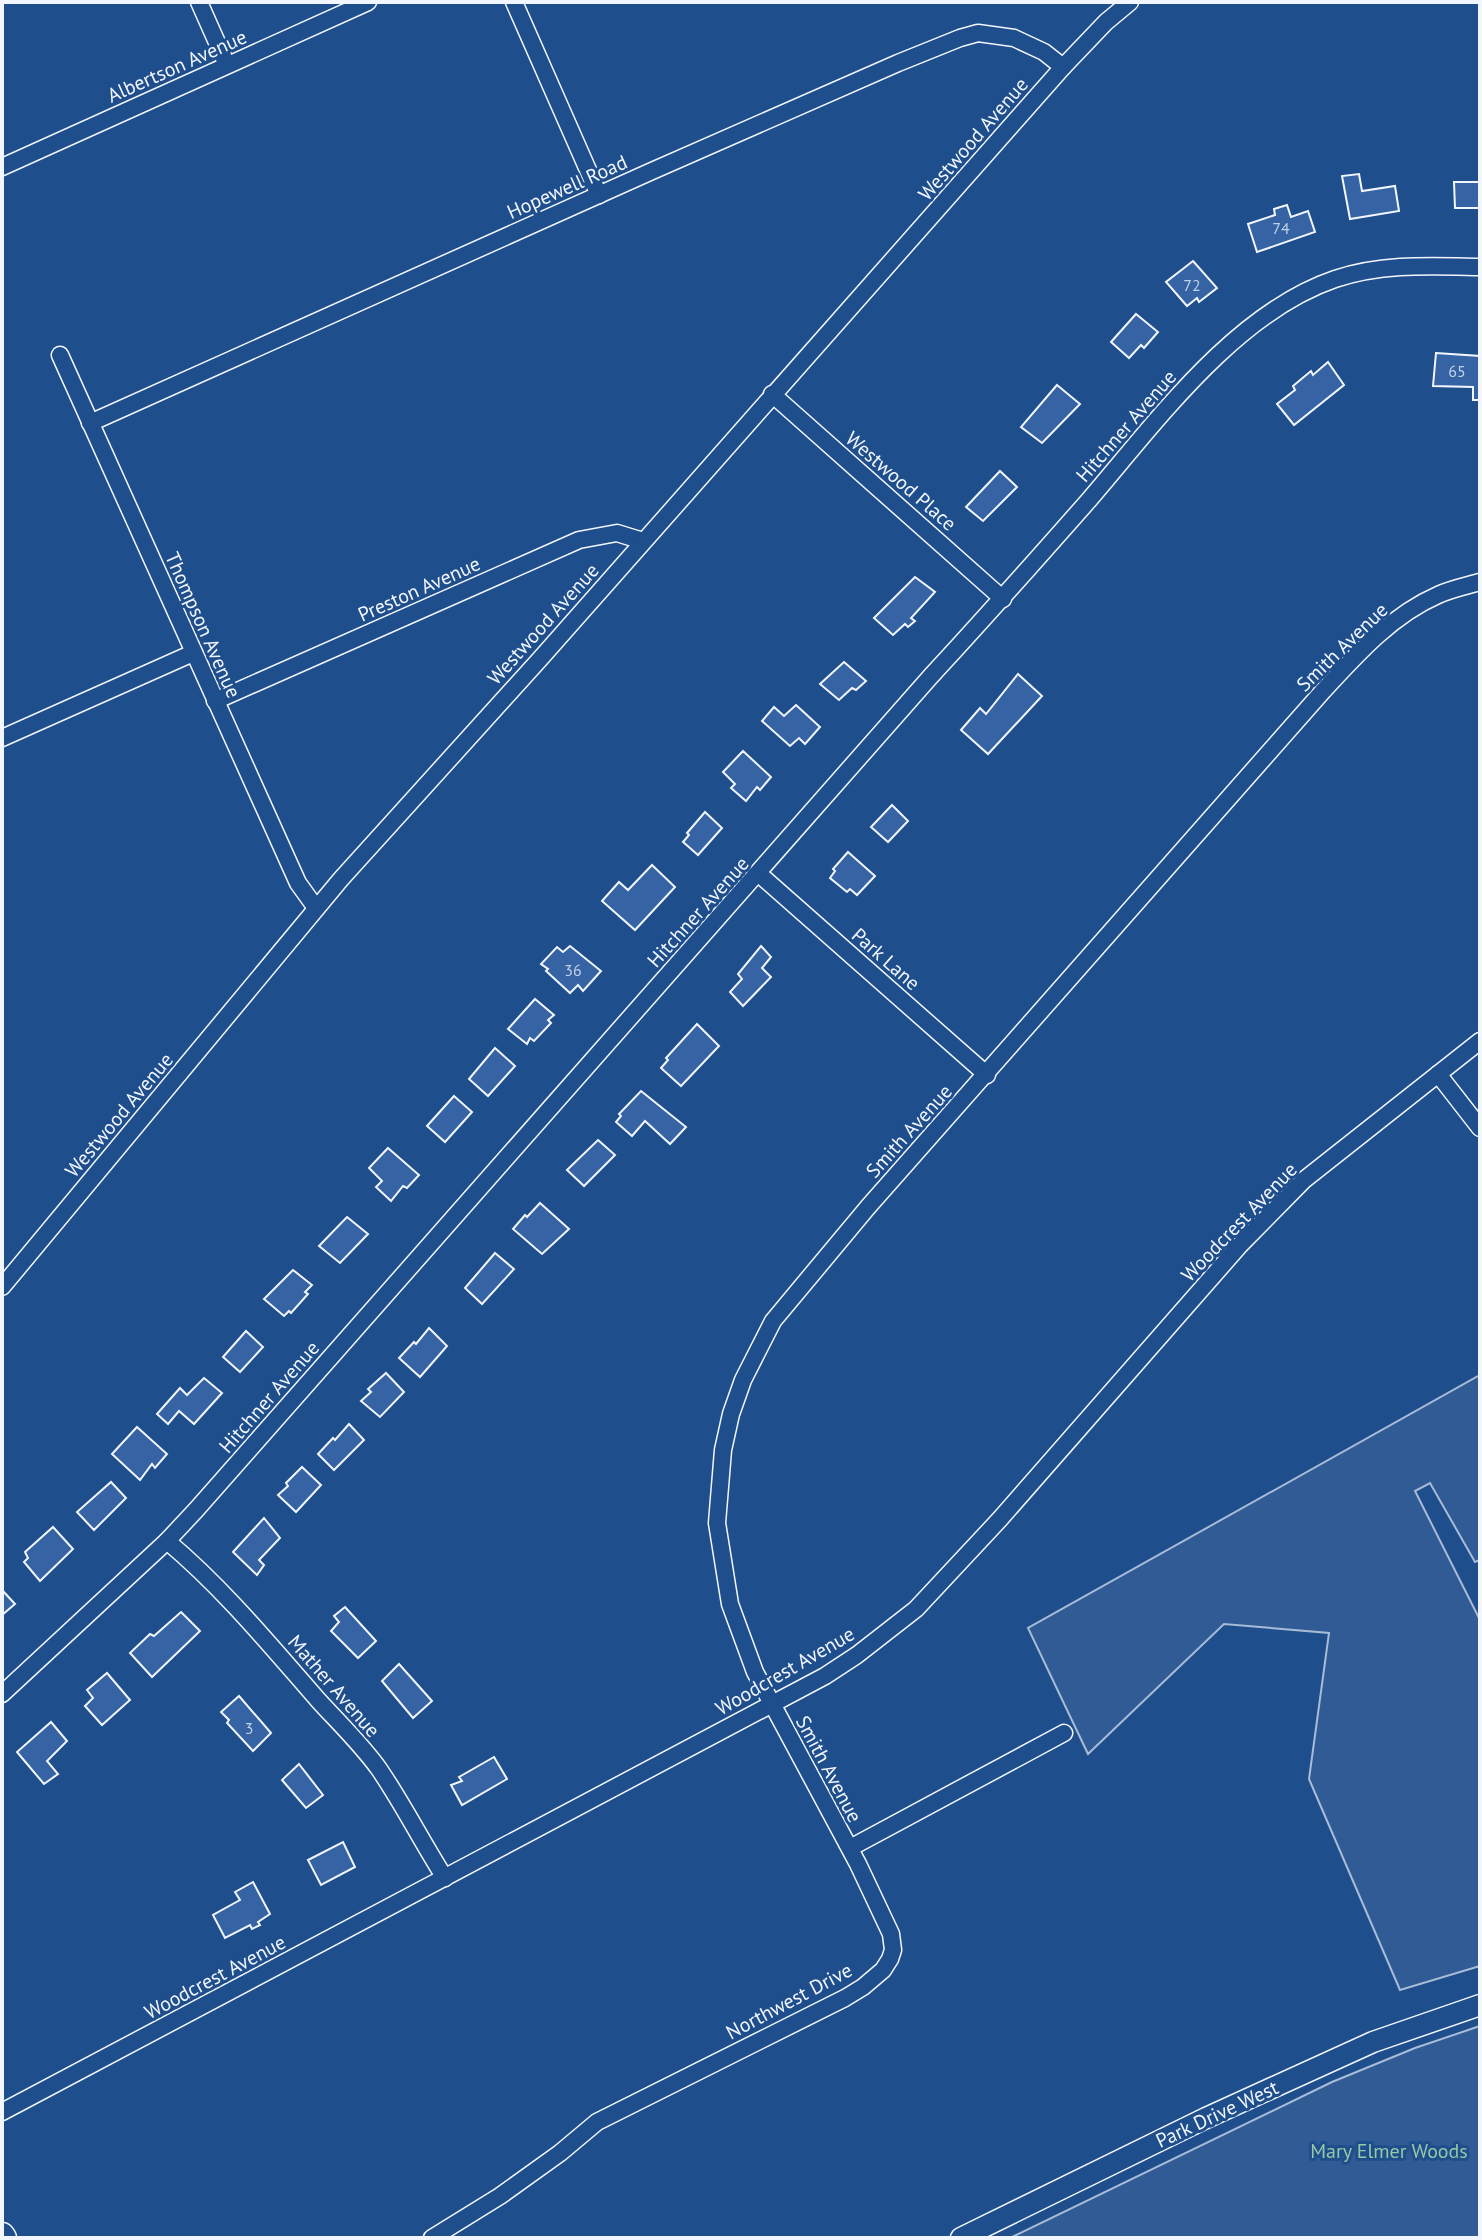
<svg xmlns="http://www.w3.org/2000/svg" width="1482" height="2240" viewBox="0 0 1482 2240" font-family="'PT Sans',sans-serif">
  <rect width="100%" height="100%" fill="#1f4e8c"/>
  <g fill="#305b95" stroke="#a8bbd7" stroke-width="2">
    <polygon points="1480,1375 1480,1560 1475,1562 1430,1483 1415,1491 1480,1620 1480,1966 1400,1990 1309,1779 1329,1633 1224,1624 1088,1754 1028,1628"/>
    <polygon points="1480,2026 1480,2238 1010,2238 1332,2082 1415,2048"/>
  </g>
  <g fill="#3563a3" stroke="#f2f6ff" stroke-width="2">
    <polygon points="1359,174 1362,191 1395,186 1399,211 1350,219 1342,176"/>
    <polygon points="1454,182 1480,182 1480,208 1455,208"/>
    <polygon points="1287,205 1291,217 1308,211 1315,232 1257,252 1248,224 1275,215 1274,209"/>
    <polygon points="1193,261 1217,288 1199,302 1197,298 1187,306 1166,282"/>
    <polygon points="1136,314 1158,332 1144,348 1141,345 1129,358 1111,342"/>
    <polygon points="1436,353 1480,356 1480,400 1473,400 1473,387 1433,386"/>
    <polygon points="1328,362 1344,385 1294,425 1277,404 1295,390 1293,386 1311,371 1313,375"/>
    <polygon points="1057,385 1080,404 1042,443 1021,427"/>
    <polygon points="1000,471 1017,487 983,521 966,507"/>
    <polygon points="915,577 935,592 911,618 915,621 908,627 905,624 893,635 874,618"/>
    <polygon points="844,662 866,681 856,690 852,688 839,700 820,684"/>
    <polygon points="1018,674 1042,696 988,754 961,730 980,708 986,714"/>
    <polygon points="796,705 820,727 805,744 799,738 790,746 762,721 774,707 784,716"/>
    <polygon points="743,751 771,777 760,790 757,787 746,801 731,788 735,784 723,772"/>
    <polygon points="892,805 908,821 888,842 871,827"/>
    <polygon points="705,812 722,828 698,855 683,842 689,835 687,833"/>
    <polygon points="848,852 875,876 857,895 850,889 847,892 830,878 835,871 833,869"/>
    <polygon points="652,865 675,887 635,930 602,901 619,882 628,890"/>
    <polygon points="570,946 601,971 583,991 578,985 570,993 546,971 548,969 541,964 557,947 563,952"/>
    <polygon points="761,946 771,957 762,968 771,977 743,1006 730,992 742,979 738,974"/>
    <polygon points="535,999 554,1015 548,1020 551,1023 534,1041 530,1038 527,1044 508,1029"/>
    <polygon points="697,1024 719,1046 681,1086 661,1068 668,1060 666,1058"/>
    <polygon points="495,1048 515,1066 488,1096 469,1079"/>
    <polygon points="641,1091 686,1127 670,1144 645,1121 632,1136 616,1122 621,1116 619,1114"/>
    <polygon points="454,1096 472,1112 445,1142 427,1126"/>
    <polygon points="598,1140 615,1155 584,1186 567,1170"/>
    <polygon points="388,1148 419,1175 407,1188 403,1186 391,1201 376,1187 382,1181 369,1168"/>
    <polygon points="540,1203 569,1229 542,1254 513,1229 525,1215 527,1217"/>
    <polygon points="347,1217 368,1234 340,1263 319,1246"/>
    <polygon points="495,1253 514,1269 482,1304 465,1288"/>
    <polygon points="293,1270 312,1285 305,1292 308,1294 291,1313 289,1311 284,1316 264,1299"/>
    <polygon points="429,1328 447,1346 420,1377 399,1358 414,1342 416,1344"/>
    <polygon points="246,1331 263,1347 240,1372 223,1357"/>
    <polygon points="386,1373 404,1392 380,1417 361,1401 371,1392 368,1389"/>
    <polygon points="204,1378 222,1393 194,1424 179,1411 168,1424 157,1414 180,1388 187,1395"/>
    <polygon points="349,1424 364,1440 334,1470 318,1454 333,1438 335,1440"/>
    <polygon points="137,1427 167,1454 155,1468 152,1464 140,1480 112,1454"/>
    <polygon points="302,1467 321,1485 296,1512 278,1495 288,1486 286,1483"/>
    <polygon points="111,1482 126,1498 94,1530 77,1512"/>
    <polygon points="264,1518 280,1538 259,1560 264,1565 257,1575 233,1552"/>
    <polygon points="53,1527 73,1549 40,1581 24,1562 28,1558 25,1552"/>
    <polygon points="2,1590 15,1604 2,1615"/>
    <polygon points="345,1607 376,1641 358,1658 331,1631 339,1622 334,1616"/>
    <polygon points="181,1612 200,1631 152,1677 130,1653 150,1634 154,1636"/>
    <polygon points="399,1664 432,1701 413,1718 382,1681"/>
    <polygon points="107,1673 130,1700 102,1725 85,1706 93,1698 87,1690"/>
    <polygon points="239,1696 271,1733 253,1751 227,1723 229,1720 221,1712"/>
    <polygon points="51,1722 67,1741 47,1761 58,1774 44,1784 17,1752"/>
    <polygon points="494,1757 507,1779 462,1805 451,1785 462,1781 459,1777"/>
    <polygon points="299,1764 323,1795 306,1808 282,1780"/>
    <polygon points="343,1842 355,1867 321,1885 308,1860"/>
    <polygon points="253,1882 270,1914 258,1922 260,1925 252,1929 250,1925 225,1938 213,1915 240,1900 235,1892"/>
  </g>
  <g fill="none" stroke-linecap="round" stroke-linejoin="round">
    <defs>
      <g id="minor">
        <polyline points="199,2 227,65"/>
        <polyline points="514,2 599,195"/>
        <polyline points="2,167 368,2"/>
        <polyline points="60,355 298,883 316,908"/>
        <polyline points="772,394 1003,599"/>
        <polyline points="90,423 652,171 898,63 960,38 978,33 1014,38 1044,52 1063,67"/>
        <polyline points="215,701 579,540 617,533 643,541"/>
        <polyline points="2,738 193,653"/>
        <polyline points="759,874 987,1075"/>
        <polyline points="1438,1074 1480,1128"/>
        <polyline points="2,1287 341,879 540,659 1063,67 1106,22 1130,2"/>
        <path d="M167 1541C223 1588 270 1645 318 1700 339 1723 361 1744 379 1769 403 1804 422 1842 445 1878"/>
        <path d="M2 1694 167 1541 196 1510 931 676C985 618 1037 559 1089 500 1156 422 1235 313 1335 279 1382 263 1432 266 1480 267"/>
        <polyline points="850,1848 1064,1733"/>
        <polyline points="2,2112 825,1676 857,1655 916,1609 1000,1519 1240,1245 1304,1180 1480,1041"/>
        <path d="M432 2238 500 2196 560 2153 597 2122 845 1998 863 1987 883 1970 890 1959 893 1950 891 1934 858 1864 755 1672 730 1604 717 1523 723 1450 731 1414 743 1380 773 1321 868 1207 1323 691C1357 654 1392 615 1438 595 1451 589 1466 586 1480 582"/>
      </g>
      <polyline id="tertiary" points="961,2238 1206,2118 1373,2042 1480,2005"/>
      <polyline id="secondary" points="2,2235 4,2238"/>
    </defs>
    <use href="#minor" stroke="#f2f6ff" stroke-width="19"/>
    <use href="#tertiary" stroke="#f2f6ff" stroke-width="23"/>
    <use href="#secondary" stroke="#f2f6ff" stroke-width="27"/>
    <use href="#minor" stroke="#1f4e8c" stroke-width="16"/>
    <use href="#tertiary" stroke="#1f4e8c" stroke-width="20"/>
    <use href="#secondary" stroke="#1f4e8c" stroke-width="24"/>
  </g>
  <g text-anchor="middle" stroke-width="6" stroke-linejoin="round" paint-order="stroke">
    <g font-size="16" fill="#c3d1e8">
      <text x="1281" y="234">74</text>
      <text x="1192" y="291">72</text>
      <text x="1457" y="377">65</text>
      <text x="573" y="976">36</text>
      <text x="249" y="1734">3</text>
    </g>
    <g font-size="20" fill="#f2f6ff" stroke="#1f4e8c">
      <text transform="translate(177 66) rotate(-24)" y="7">Albertson Avenue</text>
      <text transform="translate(973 139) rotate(-49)" y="7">Westwood Avenue</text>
      <text transform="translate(567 187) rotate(-24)" y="7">Hopewell Road</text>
      <text transform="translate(1126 426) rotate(-49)" y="7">Hitchner Avenue</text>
      <text transform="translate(901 481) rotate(41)" y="7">Westwood Place</text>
      <text transform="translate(419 589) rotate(-24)" y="7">Preston Avenue</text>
      <text transform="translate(543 624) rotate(-48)" y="7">Westwood Avenue</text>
      <text transform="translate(203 625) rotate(66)" y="7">Thompson Avenue</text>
      <text transform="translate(1342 647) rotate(-44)" y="7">Smith Avenue</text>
      <text transform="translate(698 912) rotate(-48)" y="7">Hitchner Avenue</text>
      <text transform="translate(886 959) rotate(41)" y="7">Park Lane</text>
      <text transform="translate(119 1115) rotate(-50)" y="7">Westwood Avenue</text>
      <text transform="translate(909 1131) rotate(-48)" y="7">Smith Avenue</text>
      <text transform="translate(1239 1222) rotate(-46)" y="7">Woodcrest Avenue</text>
      <text transform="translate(269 1397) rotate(-49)" y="7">Hitchner Avenue</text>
      <text transform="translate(785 1671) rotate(-30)" y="7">Woodcrest Avenue</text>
      <text transform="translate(334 1686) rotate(49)" y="7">Mather Avenue</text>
      <text transform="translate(829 1769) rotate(62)" y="7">Smith Avenue</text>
      <text transform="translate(215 1977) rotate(-28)" y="7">Woodcrest Avenue</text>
      <text transform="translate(789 2001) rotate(-28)" y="7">Northwest Drive</text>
      <text transform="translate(1217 2114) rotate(-25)" y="7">Park Drive West</text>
    </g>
    <g font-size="20" fill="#97c8a6" stroke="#1f4e8c">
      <text x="1389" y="2158">Mary Elmer Woods</text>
    </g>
  </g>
  <rect width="1482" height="2240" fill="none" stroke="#f2f6ff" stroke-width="8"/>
</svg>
